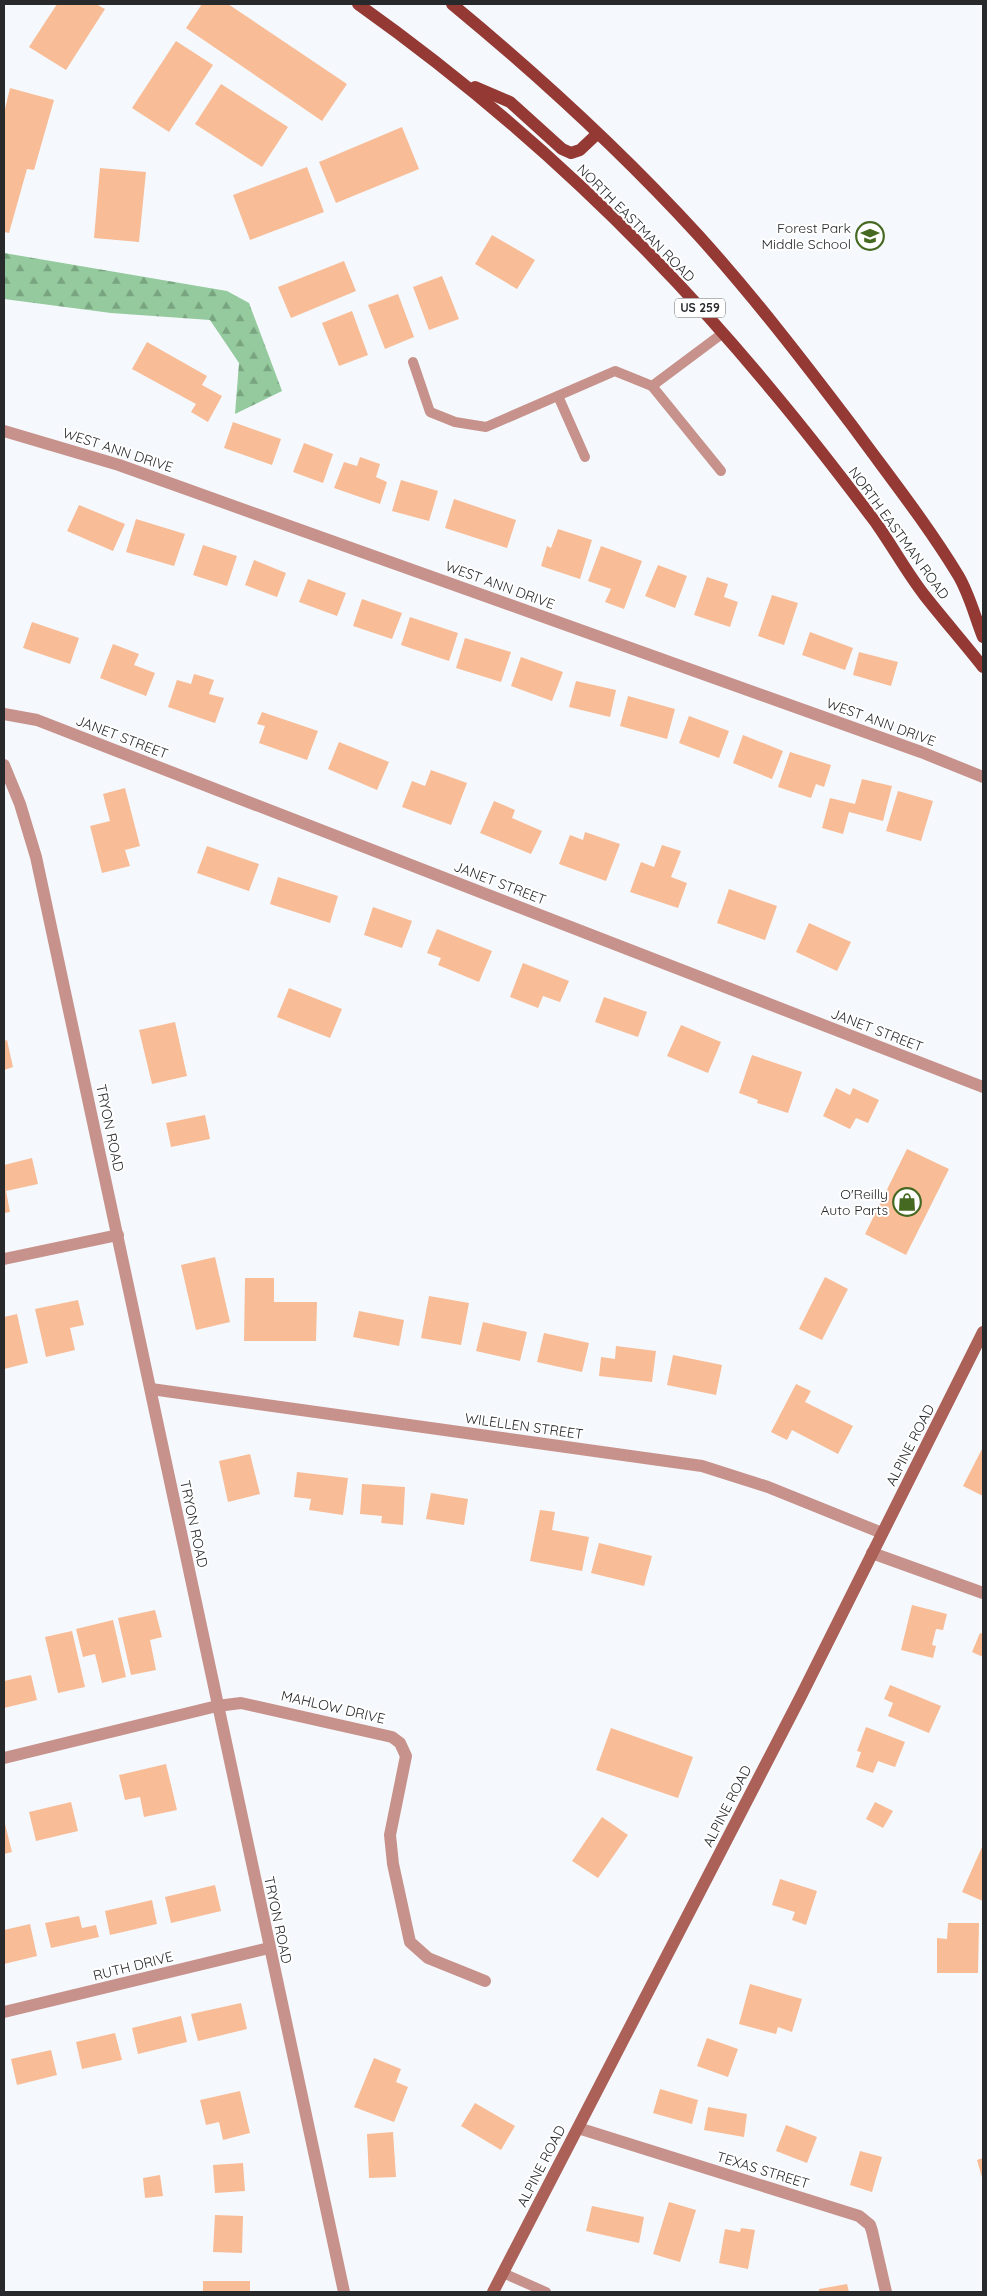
<svg xmlns="http://www.w3.org/2000/svg" width="987" height="2296" viewBox="0 0 987 2296" font-family="Quicksand,sans-serif">
  <defs>
    <pattern id="forest-firs" width="22" height="20" patternUnits="userSpaceOnUse" patternTransform="scale(1.25)"><rect width="22" height="20" fill="#94ca9d"/><path d="M5 1l3.5 6h-7zM16 11l3.5 6h-7z" fill="#79a480"/></pattern>
  </defs>
  <rect width="100%" height="100%" fill="#f5f9fd"/>
  <polygon fill="url(#forest-firs)" points="4,253 227,291 249,303 282,391 235,414 239,363 210,320 111,313 4,299"/>
  <g fill="#f8bc97">
    <polygon points="57,4 96,4 105,9 66,70 29,47"/>
    <polygon points="202,4 228,4 347,84 322,121 186,28"/>
    <polygon points="176,41 213,65 169,132 132,108"/>
    <polygon points="221,84 288,127 262,167 195,124"/>
    <polygon points="10,88 54,100 34,170 27,169 9,233 4,232 4,113"/>
    <polygon points="402,127 419,169 336,203 319,162"/>
    <polygon points="307,167 324,212 250,240 233,195"/>
    <polygon points="100,168 146,172 139,242 94,238"/>
    <polygon points="492,235 535,260 517,289 475,264"/>
    <polygon points="344,261 356,291 291,318 278,287"/>
    <polygon points="442,276 459,319 429,330 413,287"/>
    <polygon points="398,294 414,337 385,349 368,305"/>
    <polygon points="352,311 368,355 339,366 322,323"/>
    <polygon points="147,342 207,376 202,385 222,396 208,422 191,412 196,404 132,369"/>
    <polygon points="233,422 281,439 272,465 224,448"/>
    <polygon points="304,443 333,454 323,483 293,472"/>
    <polygon points="360,457 380,464 376,477 387,482 380,504 334,488 344,462 357,466"/>
    <polygon points="401,480 438,491 429,521 392,511"/>
    <polygon points="454,499 516,520 507,548 445,528"/>
    <polygon points="79,505 125,524 113,551 67,531"/>
    <polygon points="136,519 185,534 174,566 126,552"/>
    <polygon points="558,529 592,540 580,579 541,566 547,546 551,548"/>
    <polygon points="203,545 237,556 227,586 193,575"/>
    <polygon points="601,546 642,561 624,609 605,602 611,589 588,581"/>
    <polygon points="254,560 286,573 277,597 245,585"/>
    <polygon points="658,565 687,576 675,608 645,596"/>
    <polygon points="707,577 728,584 724,597 738,602 730,627 694,615"/>
    <polygon points="308,579 346,593 337,616 299,602"/>
    <polygon points="772,595 798,603 784,645 758,636"/>
    <polygon points="362,599 402,613 392,639 353,626"/>
    <polygon points="410,617 458,633 449,661 401,645"/>
    <polygon points="32,622 79,638 70,664 23,648"/>
    <polygon points="810,632 853,648 845,670 802,655"/>
    <polygon points="465,638 511,652 501,682 456,668"/>
    <polygon points="113,644 139,654 134,665 155,673 146,696 100,678"/>
    <polygon points="859,652 898,662 891,686 853,675"/>
    <polygon points="521,657 563,672 552,701 511,686"/>
    <polygon points="194,674 214,680 209,694 224,698 215,723 168,707 177,680 191,684"/>
    <polygon points="576,681 616,690 610,717 569,707"/>
    <polygon points="628,696 675,709 667,739 620,726"/>
    <polygon points="262,712 318,731 307,760 259,743 265,726 257,724"/>
    <polygon points="689,716 729,731 719,758 679,743"/>
    <polygon points="743,735 783,751 772,779 733,763"/>
    <polygon points="339,742 389,762 377,790 328,769"/>
    <polygon points="790,752 831,765 824,787 816,784 811,798 778,787"/>
    <polygon points="431,770 467,783 451,825 402,807 412,781 425,786"/>
    <polygon points="862,779 892,786 883,821 849,812 843,834 822,828 830,798 855,804"/>
    <polygon points="125,788 140,846 125,850 130,866 102,873 90,826 110,821 103,794"/>
    <polygon points="898,791 933,801 921,841 886,831"/>
    <polygon points="494,801 515,810 512,818 542,831 531,854 480,833"/>
    <polygon points="585,832 620,844 606,881 559,864 570,835 583,840"/>
    <polygon points="662,845 681,851 671,877 687,883 678,908 630,892 641,862 654,867"/>
    <polygon points="207,846 259,864 249,891 197,873"/>
    <polygon points="278,877 338,896 330,923 270,904"/>
    <polygon points="729,889 777,906 765,940 717,923"/>
    <polygon points="373,907 412,921 402,948 364,935"/>
    <polygon points="809,923 851,942 837,971 796,952"/>
    <polygon points="437,929 492,951 479,982 438,965 441,958 427,953"/>
    <polygon points="523,963 569,981 560,1002 543,996 538,1008 510,997"/>
    <polygon points="289,988 342,1009 330,1038 277,1017"/>
    <polygon points="604,997 647,1012 638,1037 595,1022"/>
    <polygon points="175,1022 187,1076 152,1084 139,1030"/>
    <polygon points="681,1025 721,1042 708,1073 667,1056"/>
    <polygon points="7,1040 13,1067 4,1070 4,1041"/>
    <polygon points="752,1055 802,1072 788,1113 757,1103 758,1100 739,1093"/>
    <polygon points="836,1088 850,1095 853,1088 879,1100 868,1123 856,1118 850,1129 823,1116"/>
    <polygon points="205,1115 210,1139 171,1147 166,1123"/>
    <polygon points="907,1149 949,1169 906,1255 865,1234"/>
    <polygon points="32,1158 38,1184 6,1191 10,1212 4,1213 4,1165"/>
    <polygon points="215,1257 230,1322 196,1330 181,1265"/>
    <polygon points="825,1277 848,1289 822,1340 799,1329"/>
    <polygon points="245,1278 274,1278 274,1302 317,1302 316,1341 244,1341"/>
    <polygon points="429,1296 469,1303 461,1345 421,1338"/>
    <polygon points="78,1300 84,1325 70,1328 75,1350 46,1357 35,1309"/>
    <polygon points="359,1311 404,1320 399,1346 353,1337"/>
    <polygon points="17,1314 28,1363 4,1369 4,1317"/>
    <polygon points="483,1322 527,1332 520,1361 476,1351"/>
    <polygon points="544,1333 589,1343 582,1372 537,1362"/>
    <polygon points="616,1346 656,1351 652,1382 599,1376 601,1357 615,1359"/>
    <polygon points="673,1355 722,1365 716,1395 667,1385"/>
    <polygon points="796,1384 811,1391 805,1402 853,1426 838,1454 792,1430 787,1440 771,1432"/>
    <polygon points="983,1447 983,1496 963,1486"/>
    <polygon points="250,1454 260,1494 228,1502 219,1461"/>
    <polygon points="297,1472 348,1478 343,1515 309,1510 311,1499 294,1497"/>
    <polygon points="362,1484 405,1487 403,1525 381,1523 382,1516 360,1514"/>
    <polygon points="431,1493 468,1499 464,1525 426,1519"/>
    <polygon points="540,1510 555,1512 552,1530 589,1537 582,1571 530,1561"/>
    <polygon points="599,1543 652,1556 644,1586 591,1573"/>
    <polygon points="912,1605 947,1614 943,1630 936,1629 932,1645 936,1646 933,1658 901,1650"/>
    <polygon points="155,1610 162,1637 150,1640 156,1670 131,1675 118,1618"/>
    <polygon points="113,1620 126,1677 102,1683 95,1654 83,1657 76,1629"/>
    <polygon points="72,1631 85,1687 58,1693 45,1637"/>
    <polygon points="980,1633 983,1634 983,1657 972,1652"/>
    <polygon points="31,1675 37,1700 4,1708 4,1681"/>
    <polygon points="890,1685 941,1706 929,1733 888,1716 893,1703 884,1699"/>
    <polygon points="866,1727 905,1742 895,1767 878,1761 873,1773 856,1767 861,1752 857,1751"/>
    <polygon points="611,1728 693,1757 678,1798 596,1770"/>
    <polygon points="166,1764 177,1810 144,1817 140,1797 125,1800 119,1775"/>
    <polygon points="71,1802 78,1831 36,1841 29,1812"/>
    <polygon points="875,1802 893,1811 883,1828 866,1819"/>
    <polygon points="602,1817 628,1835 598,1878 572,1861"/>
    <polygon points="4,1820 12,1852 4,1854"/>
    <polygon points="982,1847 983,1847 983,1901 962,1892"/>
    <polygon points="780,1879 817,1891 806,1925 792,1920 795,1912 772,1905"/>
    <polygon points="215,1885 221,1911 171,1923 165,1897"/>
    <polygon points="152,1900 157,1924 110,1935 105,1911"/>
    <polygon points="79,1916 82,1928 96,1925 99,1937 51,1948 45,1923"/>
    <polygon points="948,1923 979,1923 978,1973 937,1973 937,1938 947,1939"/>
    <polygon points="30,1924 37,1956 4,1964 4,1930"/>
    <polygon points="750,1984 802,1999 792,2032 778,2027 776,2034 739,2024"/>
    <polygon points="241,2003 247,2029 198,2041 191,2014"/>
    <polygon points="181,2016 187,2042 138,2054 132,2028"/>
    <polygon points="115,2033 122,2060 82,2069 76,2042"/>
    <polygon points="707,2038 738,2049 728,2077 697,2066"/>
    <polygon points="51,2050 57,2075 17,2085 11,2059"/>
    <polygon points="374,2058 401,2069 396,2082 408,2087 394,2122 354,2107"/>
    <polygon points="660,2089 698,2100 692,2124 653,2113"/>
    <polygon points="240,2091 250,2133 223,2140 219,2122 206,2125 200,2100"/>
    <polygon points="475,2103 515,2126 501,2150 461,2126"/>
    <polygon points="708,2107 747,2114 744,2137 704,2130"/>
    <polygon points="786,2125 817,2137 807,2163 776,2151"/>
    <polygon points="393,2132 396,2177 369,2178 367,2134"/>
    <polygon points="860,2151 882,2157 872,2192 850,2185"/>
    <polygon points="983,2158 983,2181 977,2160"/>
    <polygon points="243,2163 245,2191 215,2193 213,2165"/>
    <polygon points="160,2175 163,2196 145,2198 143,2178"/>
    <polygon points="669,2202 696,2210 680,2262 653,2254"/>
    <polygon points="592,2206 644,2217 639,2243 586,2231"/>
    <polygon points="215,2215 243,2216 242,2253 213,2252"/>
    <polygon points="741,2228 755,2230 748,2269 719,2263 725,2229 740,2232"/>
    <rect x="203" y="2281" width="47" height="11"/>
    <polygon points="847,2284 849,2292 819,2292 819,2289"/>
  </g>
  <g fill="none" stroke-linecap="round" stroke-linejoin="round">
    <g stroke="#c8928c" stroke-width="10">
      <polyline points="413,362 430,412 455,422 486,427 615,371 652,386 723,333"/>
      <polyline points="652,386 721,471"/>
      <polyline points="558,396 585,457"/>
      <polyline points="503,2273 546,2292"/>
    </g>
    <g stroke="#c8928c" stroke-width="12">
      <polyline points="4,431 119,465 921,752 983,777"/>
      <polyline points="4,714 37,720 983,1087"/>
      <polyline points="4,1259 118,1235"/>
      <polyline points="151,1389 702,1466 768,1487 882,1533"/>
      <polyline points="872,1553 983,1593"/>
      <polyline points="4,1758 217,1706 241,1703 392,1737 400,1743 406,1756 390,1835 393,1864 410,1942 428,1958 485,1981"/>
      <polyline points="4,2012 269,1948"/>
      <polyline points="578,2128 859,2216 870,2225 872,2231 886,2292"/>
    </g>
    <polyline stroke="#c8928c" stroke-width="12" points="4,765 20,804 36,857 344,2292"/>
    <polyline stroke="#ab6058" stroke-width="12" points="493,2292 801,1696 983,1332"/>
    <g stroke="#943934" stroke-width="12">
      <path d="M358 4C513 114 653 246 774 393 809 435 843 479 876 523 893 547 907 573 925 596 944 620 964 643 983 667"/>
      <path d="M452 4C538 75 623 153 699 236 754 297 804 362 854 428 889 476 927 524 958 575 969 593 975 617 983 637"/>
      <polyline points="475,87 510,102 562,149 571,153 580,150 597,134"/>
    </g>
  </g>
  <defs>
    <symbol id="school-ring" viewBox="-11 -11 22 22"><circle r="9.5" fill="#fff" stroke="#466921" stroke-width="1.5"/><path d="M0-5L7-2L0 1L-7-2ZM-4 1L0 2.5L4 1V4Q0 6-4 4Z" fill="#466921"/></symbol>
    <symbol id="shop-ring" viewBox="-11 -11 22 22"><circle r="9.5" fill="#fff" stroke="#466921" stroke-width="1.5"/><path d="M-5-2.5h2.3a2.7 3.5 0 0 1 5.4 0H5L5.5 6h-11ZM-1.5-2.5h3a1.5 2.3 0 0 0-3 0Z" fill="#466921"/></symbol>
  </defs>
  <g fill-rule="evenodd">
    <use href="#school-ring" x="854" y="220" width="32" height="32"/>
    <use href="#shop-ring" x="891" y="1186" width="32" height="32"/>
  </g>
  <g text-anchor="middle" stroke-width="4" stroke-linejoin="round" paint-order="stroke">
    <rect fill="#fff" stroke="#68696b" stroke-width="1" x="675" y="298.5" width="50" height="19" rx="4"/>
    <g font-size="12" font-weight="bold" fill="#28292b">
      <text x="700" y="312">US 259</text>
    </g>
    <g font-size="14" fill="#28292b" stroke="#fff">
      <text transform="translate(636 223) rotate(45)" y="5">NORTH EASTMAN ROAD</text>
      <text transform="translate(118 450) rotate(18)" y="5">WEST ANN DRIVE</text>
      <text transform="translate(899 533) rotate(54)" y="5">NORTH EASTMAN ROAD</text>
      <text transform="translate(500 585) rotate(20)" y="5">WEST ANN DRIVE</text>
      <text transform="translate(881 722) rotate(20)" y="5">WEST ANN DRIVE</text>
      <text transform="translate(122 737) rotate(21)" y="5">JANET STREET</text>
      <text transform="translate(500 883) rotate(21)" y="5">JANET STREET</text>
      <text transform="translate(877 1030) rotate(21)" y="5">JANET STREET</text>
      <text transform="translate(110 1128) rotate(78)" y="5">TRYON ROAD</text>
      <text transform="translate(524 1426) rotate(8)" y="5">WILELLEN STREET</text>
      <text transform="translate(910 1445) rotate(-63)" y="5">ALPINE ROAD</text>
      <text transform="translate(194 1524) rotate(78)" y="5">TRYON ROAD</text>
      <text transform="translate(333 1707) rotate(13)" y="5">MAHLOW DRIVE</text>
      <text transform="translate(727 1806) rotate(-63)" y="5">ALPINE ROAD</text>
      <text transform="translate(278 1920) rotate(78)" y="5">TRYON ROAD</text>
      <text transform="translate(133 1966) rotate(-14)" y="5">RUTH DRIVE</text>
      <text transform="translate(541 2166) rotate(-63)" y="5">ALPINE ROAD</text>
      <text transform="translate(763 2170) rotate(17)" y="5">TEXAS STREET</text>
    </g>
    <g font-size="14" fill="#28292b" stroke="#fff" text-anchor="end">
      <text x="851" y="233">Forest Park<tspan x="851" dy="16">Middle School</tspan></text>
      <text x="888" y="1199">O'Reilly<tspan x="888" dy="16">Auto Parts</tspan></text>
    </g>
  </g>
  <rect width="987" height="2296" fill="none" stroke="#28292b" stroke-width="10"/>
</svg>
